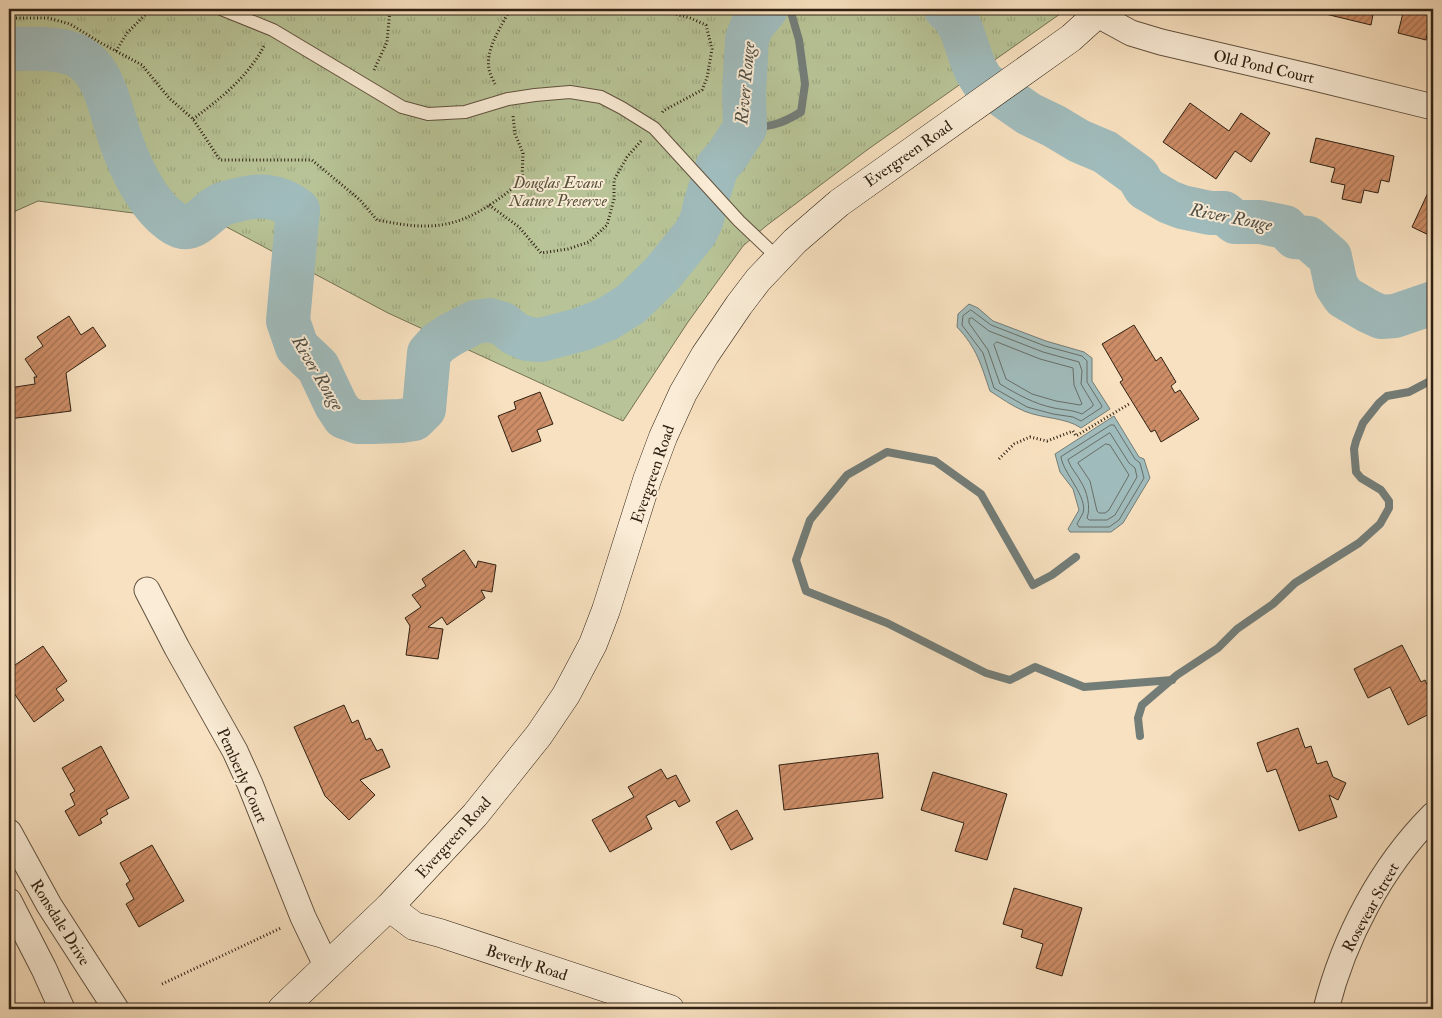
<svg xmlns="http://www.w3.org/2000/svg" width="1442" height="1018" viewBox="0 0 1442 1018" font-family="'IM FELL Double Pica',serif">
  <defs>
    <pattern id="park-tufts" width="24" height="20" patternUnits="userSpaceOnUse" patternTransform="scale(1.25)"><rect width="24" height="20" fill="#b8c497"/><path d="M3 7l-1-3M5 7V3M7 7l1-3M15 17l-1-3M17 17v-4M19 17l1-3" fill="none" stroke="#9ea881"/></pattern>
    <pattern id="building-hatch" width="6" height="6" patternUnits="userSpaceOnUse" patternTransform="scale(1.25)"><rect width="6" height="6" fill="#cd8d67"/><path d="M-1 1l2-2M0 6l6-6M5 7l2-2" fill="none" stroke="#a77354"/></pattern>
  </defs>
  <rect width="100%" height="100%" fill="#f8e1c0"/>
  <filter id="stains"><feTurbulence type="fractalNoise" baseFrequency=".004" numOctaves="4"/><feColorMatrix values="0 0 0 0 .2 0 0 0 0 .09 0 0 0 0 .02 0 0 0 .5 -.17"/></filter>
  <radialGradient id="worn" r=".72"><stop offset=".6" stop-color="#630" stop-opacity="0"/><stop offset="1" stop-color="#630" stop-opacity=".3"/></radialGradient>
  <polygon fill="url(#park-tufts)" stroke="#747255" points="9,9 1067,9 867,150 766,226 743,246 688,322 623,421 388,313 221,224 38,201 9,214"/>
  <g fill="#a0bbbb" stroke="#737d78">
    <path d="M969 304 978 308 993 321 1046 341 1084 352 1092 358V381L1110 409 1081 428C1065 417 1043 419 1024 411 1012 406 1001 398 990 391 981 365 977 348 957 327L958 314Z"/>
    <polygon points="1114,416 1139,457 1144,459 1150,478 1123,523 1111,532 1070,532 1068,529 1079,510 1073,489 1060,472 1055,454"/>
  </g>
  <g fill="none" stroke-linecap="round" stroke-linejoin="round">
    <g stroke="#686e67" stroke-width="1">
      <polygon points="971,310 991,325 1045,346 1082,356 1087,361 1087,382 1102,406 1101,408 1081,421 1073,417 1053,414 1027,407 994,388 983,353 962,325 963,316"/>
      <path d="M972 318 989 331 1043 352 1079 362 1082 371 1081 384 1093 404V406L1082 414C1073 410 1064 410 1054 408 1034 404 1017 394 1000 384L988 350 969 323V319Z"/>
      <polygon points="997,342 1040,359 1073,368 1074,385 1082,404 1080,405 1056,401 1032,394 1006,379 994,345"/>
      <path d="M1111 425H1114L1135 459 1140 463 1144 478 1119 520 1109 527H1079L1077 524C1079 520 1081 517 1083 513 1088 497 1063 473 1061 457Z"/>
      <path d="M1110 433 1129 463 1135 468 1137 477 1115 515 1107 520H1089L1087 518C1091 508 1087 491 1081 482 1077 474 1071 469 1068 460Z"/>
      <polygon points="1106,444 1110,445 1129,475 1109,510 1105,513 1099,513 1097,511 1090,481 1078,463"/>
    </g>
    <g stroke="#737d78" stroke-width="8">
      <path d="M745 128C769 127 780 125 801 112L805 84 799 40 790 9"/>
      <polyline points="1427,307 1433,332"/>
      <polyline points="1076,557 1052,575 1033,585 981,494 935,461 887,452 847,475 810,520 796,560 806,591 887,623 986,673 1010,680 1035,667 1084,687 1172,680"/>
      <polyline points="1140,736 1138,718 1142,705 1177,675 1218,648 1237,629 1273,604 1295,583 1359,543 1380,524 1389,508 1389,501 1381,490 1361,478 1356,472 1354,449 1356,441 1363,423 1379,403 1387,396 1409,392 1430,381 1433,367"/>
    </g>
    <g stroke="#a0bbbb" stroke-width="44">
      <polyline points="946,9 954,17 961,29 975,69 983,82 1029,114 1054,126 1079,141 1105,152 1138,176 1145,188 1169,202 1182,207 1210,213 1224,213 1235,222 1260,222 1285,227 1295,237 1308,238 1330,257 1336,285 1344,297 1368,311 1381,317 1395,316 1433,303"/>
      <path d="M9 49C31 49 52 47 73 54 105 66 110 110 120 138 129 165 147 204 171 221 193 238 202 215 219 206 223 203 229 202 233 201 258 194 277 194 298 210L288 321 297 347 318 367 336 405 344 417 358 422H372L401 421 414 419 424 409 429 353 438 343 450 335 475 322 489 320 503 324 514 333 527 339 541 340 582 329 607 319 631 304 662 274 696 232 702 219 705 205 717 167 726 157 745 128 744 93 747 39 752 26 766 9"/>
    </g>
  </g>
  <g fill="url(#building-hatch)" stroke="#2f2113">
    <polygon points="1286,9 1304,9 1303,13"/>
    <polygon points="1310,9 1374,9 1371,25 1309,10"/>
    <polygon points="1404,9 1433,9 1433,22 1430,21 1426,40 1398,33"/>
    <polygon points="1190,103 1229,131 1241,113 1270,133 1251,162 1235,151 1216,179 1163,142"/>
    <polygon points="1316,138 1394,156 1389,182 1381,180 1378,193 1364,190 1361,203 1342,199 1345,185 1331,182 1335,168 1310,162"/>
    <polygon points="1432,184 1433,184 1433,237 1412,227"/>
    <polygon points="69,316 81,335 93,327 106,346 66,373 71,411 9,419 9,388 35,384 34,377 37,377 25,359 43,346 37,337"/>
    <polygon points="1134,325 1156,361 1161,357 1176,382 1171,386 1175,393 1180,390 1199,419 1161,442 1155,430 1151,432 1120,382 1123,380 1102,344"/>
    <polygon points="540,392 553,424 537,430 541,441 512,452 498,416 516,409 514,402"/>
    <polygon points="464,550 476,568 478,561 496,565 492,592 481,590 485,598 447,625 442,617 428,627 443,629 438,659 406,655 410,626 405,618 421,607 412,595 426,586 422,579"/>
    <polygon points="1402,645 1421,682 1425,680 1433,698 1433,712 1408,725 1390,687 1368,698 1354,669"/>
    <polygon points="43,646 67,681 56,689 64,700 34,722 9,686 9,662 12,667"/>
    <polygon points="344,705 352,723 358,720 366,740 370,738 377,751 382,749 390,767 360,780 375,795 349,820 325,796 294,727"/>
    <polygon points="1298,728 1305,748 1311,746 1317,764 1327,761 1333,777 1346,783 1338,800 1329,795 1337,817 1299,831 1276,769 1267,772 1257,743"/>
    <polygon points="101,746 129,798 106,810 108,814 100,819 102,823 79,836 65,811 75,805 70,794 75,791 62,768"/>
    <polygon points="878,753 883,798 784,810 779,765"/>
    <polygon points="661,769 667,779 676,775 690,801 679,807 675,800 646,816 652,829 610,852 592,820 634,797 628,787"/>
    <polygon points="933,772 1007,794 987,860 955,851 964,823 921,810"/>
    <polygon points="737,810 753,839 731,850 716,822"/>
    <polygon points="152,845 184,901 139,927 126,904 134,899 126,884 130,881 120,863"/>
    <polygon points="1014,888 1082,908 1062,976 1036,968 1043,944 1021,937 1023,930 1003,924"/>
  </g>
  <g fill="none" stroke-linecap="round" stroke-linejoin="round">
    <defs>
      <polyline id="lane" points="221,9 273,30 402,107 428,114 465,112 508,99 535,95 570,92 601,97 622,108 654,128 739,221 778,258"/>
      <g id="street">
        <polyline points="1098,15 1131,33 1161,42 1311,77 1433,107"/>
        <polyline points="147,590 177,648 235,751 250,784 303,917 327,967"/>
        <polyline points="9,832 49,905 116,1009"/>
        <polyline points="9,901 44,969 62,1009"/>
        <path d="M1326 1009C1344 938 1381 867 1433 815"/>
      </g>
      <g id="secondary">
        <polyline points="389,907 414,926 440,933 670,1009"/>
        <polyline points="282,1009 389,907 475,815 539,735 566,695 593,644 606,610 647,480 663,437 683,393 705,355 739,305 758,280 795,241 839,203 1071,38 1103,9"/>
      </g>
    </defs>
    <use href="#lane" stroke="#61513e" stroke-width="14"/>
    <use href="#street" stroke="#61513e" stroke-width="27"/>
    <use href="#secondary" stroke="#2f2113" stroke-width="29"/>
    <g stroke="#2f2113" stroke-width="3" stroke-dasharray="1 2.5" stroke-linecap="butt">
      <polyline points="541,9 544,10 575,9"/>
      <polyline points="656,9 690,18 706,25 712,49 707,78 702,90 663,111 662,113"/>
      <path d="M9 18H48L70 24 101 43 142 65 169 98 193 119 220 160H312L360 200 377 220C399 224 423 229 446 224 473 219 501 199 522 180L523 153 515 134 513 116"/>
      <polyline points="116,51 127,33 151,9"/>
      <polyline points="374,70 387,42 390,9"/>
      <path d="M495 84C493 80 490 74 489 69 485 49 502 26 510 9"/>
      <path d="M193 119C220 99 248 77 264 46"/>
      <polyline points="489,205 519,227 541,253 568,249 589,242 607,225 614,199 614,180 627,157 642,140"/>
      <polyline points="999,459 1014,444 1030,437 1047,441 1073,431 1076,436 1129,404"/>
      <polyline points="162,984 281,928"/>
    </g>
    <use href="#lane" stroke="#faecd6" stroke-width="12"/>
    <use href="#street" stroke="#faecd6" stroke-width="25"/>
    <use href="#secondary" stroke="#faecd6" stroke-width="28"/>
  </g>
  <g text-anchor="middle" stroke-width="4" stroke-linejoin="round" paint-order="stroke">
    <g font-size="16" fill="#2f2113" stroke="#faecd6">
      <text transform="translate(1264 66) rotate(13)" y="6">Old Pond Court</text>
      <text transform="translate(908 153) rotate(-35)" y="6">Evergreen Road</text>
      <text transform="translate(652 474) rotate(-71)" y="6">Evergreen Road</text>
      <text transform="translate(243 775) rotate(66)" y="6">Pemberly Court</text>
      <text transform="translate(453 837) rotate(-48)" y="6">Evergreen Road</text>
      <text transform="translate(1370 907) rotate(-61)" y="6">Rosevear Street</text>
      <text transform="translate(61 922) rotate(58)" y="6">Ronsdale Drive</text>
      <text transform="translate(527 962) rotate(18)" y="6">Beverly Road</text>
    </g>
    <g font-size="16" font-style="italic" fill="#58523b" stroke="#faecd6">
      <text x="558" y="188">Douglas Evans<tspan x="558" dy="18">Nature Preserve</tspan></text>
    </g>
    <g font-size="18" font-style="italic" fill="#514f45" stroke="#faecd6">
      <text transform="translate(745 83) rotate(-85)" y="6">River Rouge</text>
      <text transform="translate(1231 217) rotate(11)" y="6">River Rouge</text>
      <text transform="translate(318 373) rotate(59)" y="6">River Rouge</text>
    </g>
  </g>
  <rect width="1442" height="1018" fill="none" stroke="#f8e1c0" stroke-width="30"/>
  <rect x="10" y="10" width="1422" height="998" fill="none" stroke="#2f2113" stroke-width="2.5"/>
  <rect x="15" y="15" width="1412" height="988" fill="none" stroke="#2f2113"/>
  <rect width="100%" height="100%" filter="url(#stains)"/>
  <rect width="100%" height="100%" fill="url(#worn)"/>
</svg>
